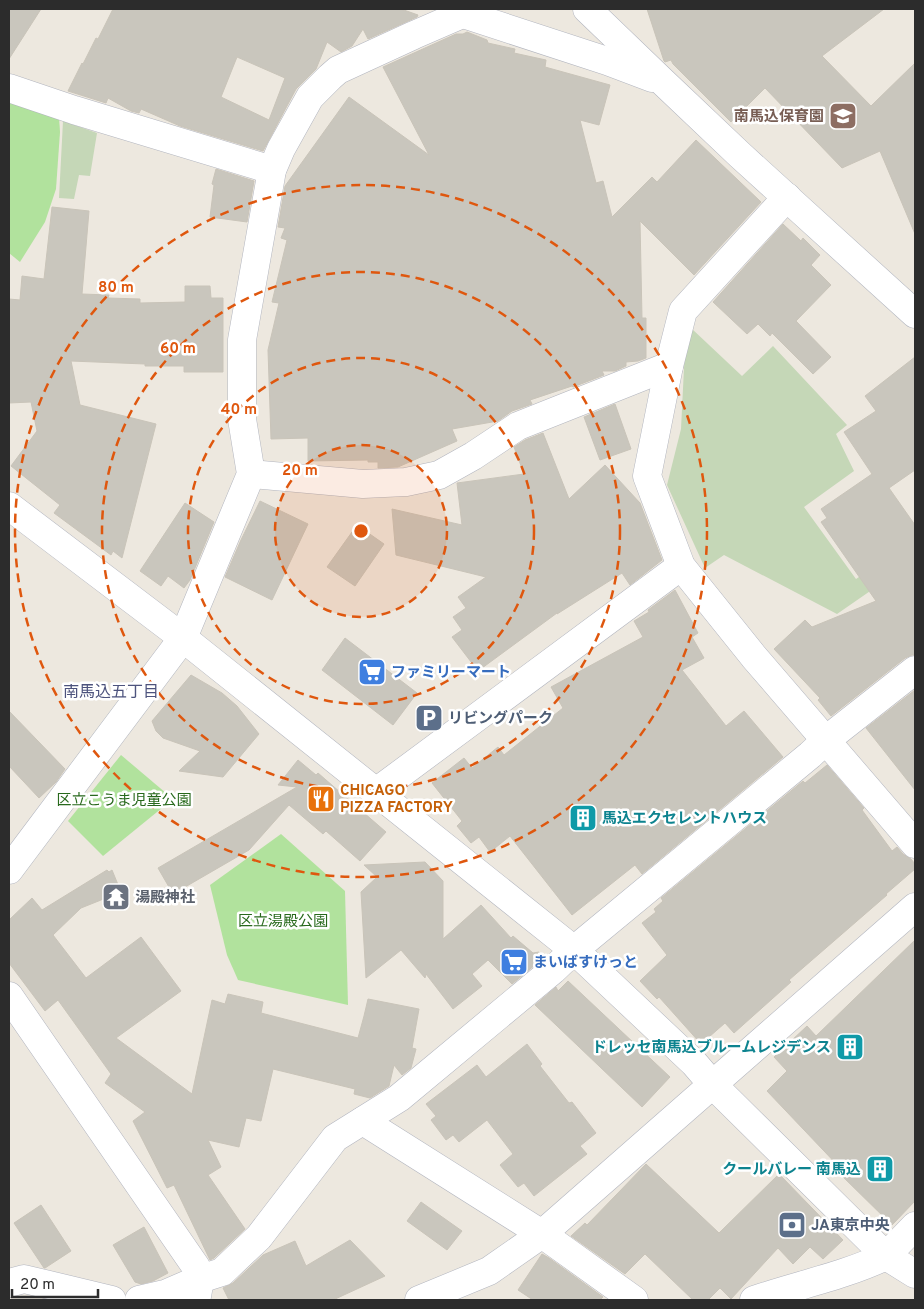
<svg xmlns="http://www.w3.org/2000/svg" width="924" height="1309" viewBox="0 0 924 1309" font-family="Overpass,'Noto Sans JP',sans-serif">
  <rect width="100%" height="100%" fill="#ede8df"/>
  <g fill="#b1e29d">
    <polygon points="9,97 59,117 60,132 56,189 45,222 20,262 9,253"/>
    <polygon points="121,755 173,799 103,856 68,821"/>
    <polygon points="281,834 345,891 348,1005 238,980 227,955 210,885"/>
  </g>
  <g fill="#c5d7b7">
    <polygon points="63,121 97,133 90,176 79,175 74,199 59,198"/>
    <polygon points="691,328 742,376 773,346 847,425 836,434 854,471 804,507 856,579 915,539 915,560 837,614 724,555 705,568 667,485 681,429 685,348"/>
  </g>
  <g fill="#c9c6bd" stroke="#c9c4b9" fill-rule="evenodd">
    <polygon points="9,9 41,9 9,59"/>
    <path d="M113 9H401L418 15 417 17 368 39 363 29 352 46 341 52 327 42 316 69 296 89 263 151 180 126 141 109 139 113 131 111 108 98 106 103 68 91 82 63 83 64 96 38 98 39ZM237 57 285 78 269 120 221 97Z"/>
    <polygon points="647,9 884,9 822,56 871,106 915,63 915,234 880,151 842,168 765,88 731,122 673,64 671,60 665,62 664,61"/>
    <polygon points="467,32 487,40 488,43 515,49 514,53 546,60 545,67 610,85 599,125 580,120 596,183 603,181 612,217 652,177 657,182 696,140 761,202 694,275 640,221 642,318 646,318 646,358 638,361 626,362 626,366 615,371 602,371 604,375 573,387 572,386 530,400 532,404 512,411 498,421 452,429 457,441 398,467 378,468 378,462 368,462 368,460 308,461 308,438 271,439 268,350 279,303 272,302 287,240 281,238 285,228 278,227 285,186 349,97 429,155 383,67 456,34 463,34"/>
    <polygon points="216,169 254,181 247,222 210,217 214,185 212,184"/>
    <polygon points="52,207 89,211 82,294 109,295 108,298 140,299 140,303 185,302 185,286 210,286 211,298 223,298 223,372 184,372 184,366 145,366 145,364 71,361 80,405 156,424 122,558 113,551 111,555 54,513 60,505 11,466 37,431 31,402 9,403 9,299 20,300 22,276 44,279"/>
    <polygon points="783,224 801,241 803,238 820,255 811,265 831,285 796,321 831,357 813,374 772,333 770,336 758,324 747,334 713,302"/>
    <polygon points="915,357 915,470 889,488 915,525 915,655 912,655 905,658 831,716 818,700 820,698 774,649 805,620 812,627 876,601 821,522 827,518 821,509 872,474 844,432 876,411 865,396"/>
    <polygon points="615,404 631,449 600,460 584,417"/>
    <polygon points="543,433 569,499 605,465 640,503 662,560 630,585 622,573 557,614 557,613 478,671 452,637 462,630 453,617 466,608 458,597 486,577 396,555 392,509 462,525 457,483 524,474 514,447 525,440"/>
    <polygon points="260,501 308,524 272,600 225,577 241,540"/>
    <polygon points="185,503 214,522 190,580 184,588 168,576 161,586 140,571"/>
    <polygon points="357,525 384,544 355,586 327,567"/>
    <polygon points="675,590 698,633 692,637 704,658 682,670 726,726 744,711 783,757 642,874 635,865 572,915 510,836 490,852 479,837 471,843 457,826 462,821 432,783 464,758 472,768 498,747 504,755 563,708 551,687 643,637 634,621 649,612 648,610"/>
    <polygon points="345,638 417,693 393,725 322,670"/>
    <polygon points="191,675 222,693 237,706 259,734 223,777 179,771 200,751 163,738 156,731 152,721"/>
    <polygon points="915,690 915,790 866,728"/>
    <polygon points="9,711 65,769 56,782 39,798 9,766"/>
    <polygon points="298,760 316,775 318,773 386,832 360,861 326,831 323,834 289,805 249,850 173,894 158,868 297,787 278,785"/>
    <polygon points="827,765 864,808 862,810 892,851 897,847 903,854 911,859 915,864 915,869 886,894 887,895 789,980 791,982 734,1033 725,1023 701,1044 659,997 657,999 640,981 667,955 642,923 656,912 654,909 663,901 661,898 803,781 805,783"/>
    <polygon points="425,862 443,881 443,939 481,905 511,938 513,936 533,953 539,952 542,959 512,984 488,960 472,974 482,986 453,1009 426,974 425,978 401,950 366,978 361,892 377,877 364,865"/>
    <polygon points="107,870 109,872 112,870 121,892 81,908 53,935 86,978 141,937 181,991 116,1038 192,1094 212,1000 225,1004 228,994 263,1002 261,1013 358,1038 364,1016 368,999 419,1009 412,1048 416,1049 411,1068 402,1075 394,1065 389,1086 370,1098 354,1094 355,1089 273,1069 261,1121 246,1118 239,1147 208,1140 221,1167 208,1175 245,1229 214,1258 210,1260 174,1185 167,1188 133,1121 145,1112 105,1083 111,1074 58,1000 45,1011 9,963 9,920 32,898 42,910"/>
    <polygon points="915,940 915,1201 892,1225 840,1174 843,1171 767,1091 787,1071 774,1057 807,1026 816,1036"/>
    <polygon points="568,981 670,1077 642,1107 535,1005 556,987 558,991"/>
    <polygon points="527,1044 542,1064 540,1066 569,1103 572,1102 596,1133 580,1146 587,1154 534,1196 524,1183 518,1187 500,1165 513,1154 487,1120 459,1142 453,1135 446,1140 431,1120 436,1116 426,1104 477,1065 486,1077"/>
    <polygon points="646,1164 719,1233 779,1174 843,1240 823,1259 810,1247 793,1264 778,1248 731,1299 720,1288 708,1300 693,1300 645,1254 625,1274 571,1236 585,1223 587,1225"/>
    <polygon points="421,1202 462,1231 447,1250 407,1221"/>
    <polygon points="41,1205 71,1251 45,1268 44,1268 14,1223"/>
    <polygon points="144,1227 168,1273 153,1281 141,1284 135,1282 113,1245"/>
    <polygon points="350,1240 385,1276 333,1300 229,1300 223,1288 233,1283 263,1255 295,1241 306,1266"/>
    <polygon points="542,1254 549,1258 603,1297 600,1300 533,1300 518,1290"/>
  </g>
  <g fill="none" stroke-linecap="round" stroke-linejoin="round">
    <defs>
      <g id="minor">
        <polyline points="587,9 663,82 740,155 915,314"/>
        <polyline points="451,10 607,61 652,78"/>
        <polyline points="9,88 74,110 272,170"/>
        <polyline points="787,197 683,311 669,366 647,476 681,566 754,657 915,844"/>
        <polyline points="251,474 363,484 406,482 439,475 473,456 518,426 669,366"/>
        <polyline points="9,506 183,638 574,950 694,1063 712,1084 886,1256 915,1226"/>
        <polyline points="376,792 681,566"/>
        <polyline points="9,870 183,638 251,474 242,419 242,340 272,170 281,149 310,97 330,77 338,70 414,35 474,9"/>
        <polyline points="9,996 196,1267 200,1279 197,1296"/>
        <polyline points="363,1121 542,1234 634,1300"/>
        <polyline points="9,1283 24,1279 112,1300"/>
        <polyline points="139,1300 165,1294 200,1279 222,1272 259,1237 335,1138 399,1098 553,970 574,950 810,755 826,740 915,670"/>
        <polyline points="419,1300 489,1271 542,1234 915,907"/>
        <path d="M754 1300C798 1285 844 1276 886 1256L915 1274"/>
      </g>
    </defs>
    <use href="#minor" stroke="#b2b5bf" stroke-width="29"/>
    <use href="#minor" stroke="#fff" stroke-width="28"/>
  </g>
  <circle cx="361" cy="531" r="86" fill="#df570e" fill-opacity=".12"/>
  <g fill="none" stroke="#df570e" stroke-width="2.5" stroke-dasharray="9 6">
    <circle cx="361" cy="531" r="86"/>
    <circle cx="361" cy="531" r="173"/>
    <circle cx="361" cy="531" r="259"/>
    <circle cx="361" cy="531" r="346"/>
  </g>
  <defs>
    <symbol id="school-square" viewBox="-11 -11 22 22"><rect x="-9" y="-9" width="18" height="18" rx="4" fill="#8d6e63" stroke="#fff"/><path d="M0-5L7-2L0 1L-7-2ZM-4 1L0 2.5L4 1V4Q0 6-4 4Z" fill="#fff"/></symbol>
    <symbol id="supermarket-square" viewBox="-11 -11 22 22"><rect x="-9" y="-9" width="18" height="18" rx="4" fill="#3f7fe0" stroke="#fff"/><path d="M-6-5.5h2.5l.6 2H6L4.5 2H-2.5L-4.4-4H-6ZM-1.5 3.2a1.3 1.3 0 1 0 .1 0ZM3 3.2a1.3 1.3 0 1 0 .1 0Z" fill="#fff"/></symbol>
    <symbol id="parking-square" viewBox="-11 -11 22 22"><rect x="-9" y="-9" width="18" height="18" rx="4" fill="#5c6f8a" stroke="#fff"/><path d="M-3.5-5.5H1a3.5 3.5 0 0 1 0 7H-1V5.5H-3.5ZM-1-3.4V-.6H.8a1.4 1.4 0 0 0 0-2.8Z" fill="#fff"/></symbol>
    <symbol id="restaurant-square" viewBox="-11 -11 22 22"><rect x="-9" y="-9" width="18" height="18" rx="4" fill="#e8710a" stroke="#fff"/><path d="M-5-6h1v4h1v-4h1v4h1v-4h1v5L-1.5 .5V6h-2V.5L-5-1ZM5-6V6H3V1.5H1.5Q1.5-4 5-6Z" fill="#fff"/></symbol>
    <symbol id="building-square" viewBox="-11 -11 22 22"><rect x="-9" y="-9" width="18" height="18" rx="4" fill="#0f9aa8" stroke="#fff"/><path d="M-4-6H4V6H1V3H-1V6H-4ZM-2.5-4.3h1.7v1.8h-1.7ZM.8-4.3h1.7v1.8H.8ZM-2.5-1h1.7V.8h-1.7ZM.8-1h1.7V.8H.8Z" fill="#fff"/></symbol>
    <symbol id="temple-square" viewBox="-11 -11 22 22"><rect x="-9" y="-9" width="18" height="18" rx="4" fill="#6b7280" stroke="#fff"/><path d="M0-6L5-2H3V0L6.5 2.5H4V6H1.5V3h-3V6H-4V2.5H-6.5L-3 0V-2H-5Z" fill="#fff"/></symbol>
    <symbol id="bank-square" viewBox="-11 -11 22 22"><rect x="-9" y="-9" width="18" height="18" rx="4" fill="#5c6f8a" stroke="#fff"/><path d="M-6-4H6V4H-6ZM0-2.3a2.3 2.3 0 1 0 0 4.6a2.3 2.3 0 1 0 0-4.6Z" fill="#fff"/></symbol>
  </defs>
  <g fill-rule="evenodd">
    <use href="#school-square" x="827" y="100" width="32" height="32"/>
    <use href="#supermarket-square" x="356" y="656" width="32" height="32"/>
    <use href="#parking-square" x="413" y="702" width="32" height="32"/>
    <use href="#restaurant-square" x="305" y="783" width="32" height="32"/>
    <use href="#building-square" x="567" y="802" width="32" height="32"/>
    <use href="#temple-square" x="100" y="881" width="32" height="32"/>
    <use href="#supermarket-square" x="498" y="946" width="32" height="32"/>
    <use href="#building-square" x="834" y="1031" width="32" height="32"/>
    <use href="#building-square" x="864" y="1153" width="32" height="32"/>
    <use href="#bank-square" x="776" y="1209" width="32" height="32"/>
  </g>
  <g text-anchor="middle" stroke-width="5" stroke-linejoin="round" paint-order="stroke">
    <g font-size="15" font-weight="bold" fill="#785e54" stroke="#fff" text-anchor="end">
      <text x="824" y="121">南馬込保育園</text>
    </g>
    <g font-size="15" font-weight="bold" fill="#366cbe" stroke="#fff" text-anchor="start">
      <text x="391" y="677">ファミリーマート</text>
      <text x="533" y="967">まいばすけっと</text>
    </g>
    <g font-size="15" font-weight="bold" fill="#4e5e75" stroke="#fff" text-anchor="start">
      <text x="448" y="723">リビングパーク</text>
      <text x="811" y="1230">JA東京中央</text>
    </g>
    <g font-size="15" font-weight="bold" fill="#c56008" stroke="#fff" text-anchor="start">
      <text x="340" y="795">CHICAGO<tspan x="340" dy="17">PIZZA FACTORY</tspan></text>
    </g>
    <g font-size="15" fill="#28691c" stroke="#fff">
      <text x="124" y="805">区立こうま児童公園</text>
      <text x="283" y="926">区立湯殿公園</text>
    </g>
    <g font-size="15" font-weight="bold" fill="#0d838f" stroke="#fff" text-anchor="end">
      <text x="602" y="823" text-anchor="start">馬込エクセレントハウス</text>
      <text x="831" y="1052">ドレッセ南馬込ブルームレジデンス</text>
      <text x="861" y="1174">クールバレー 南馬込</text>
    </g>
    <g font-size="15" font-weight="bold" fill="#5b616d" stroke="#fff" text-anchor="start">
      <text x="135" y="902">湯殿神社</text>
    </g>
    <g font-size="16" fill="#4d537d" stroke="#fff">
      <text x="111" y="697">南馬込五丁目</text>
    </g>
  </g>
  <circle cx="361" cy="531" r="8" fill="#df570e" stroke="#fff" stroke-width="2.5"/>
  <g font-size="15" text-anchor="middle" font-weight="bold" fill="#df570e" stroke="#fff" stroke-width="5" stroke-linejoin="round" paint-order="stroke">
    <text x="116" y="292">80 m</text>
    <text x="178" y="353">60 m</text>
    <text x="239" y="414">40 m</text>
    <text x="300" y="475">20 m</text>
  </g>
  <rect width="924" height="1309" fill="none" stroke="#2c2c2c" stroke-width="20"/>
  <path d="M12 1289v8h86v-8" fill="none" stroke="#2c2c2c" stroke-width="2.5"/>
  <text x="20" y="1289" font-size="15" fill="#2c2c2c" stroke="#ffffff" stroke-width="4" paint-order="stroke">20 m</text>
</svg>
